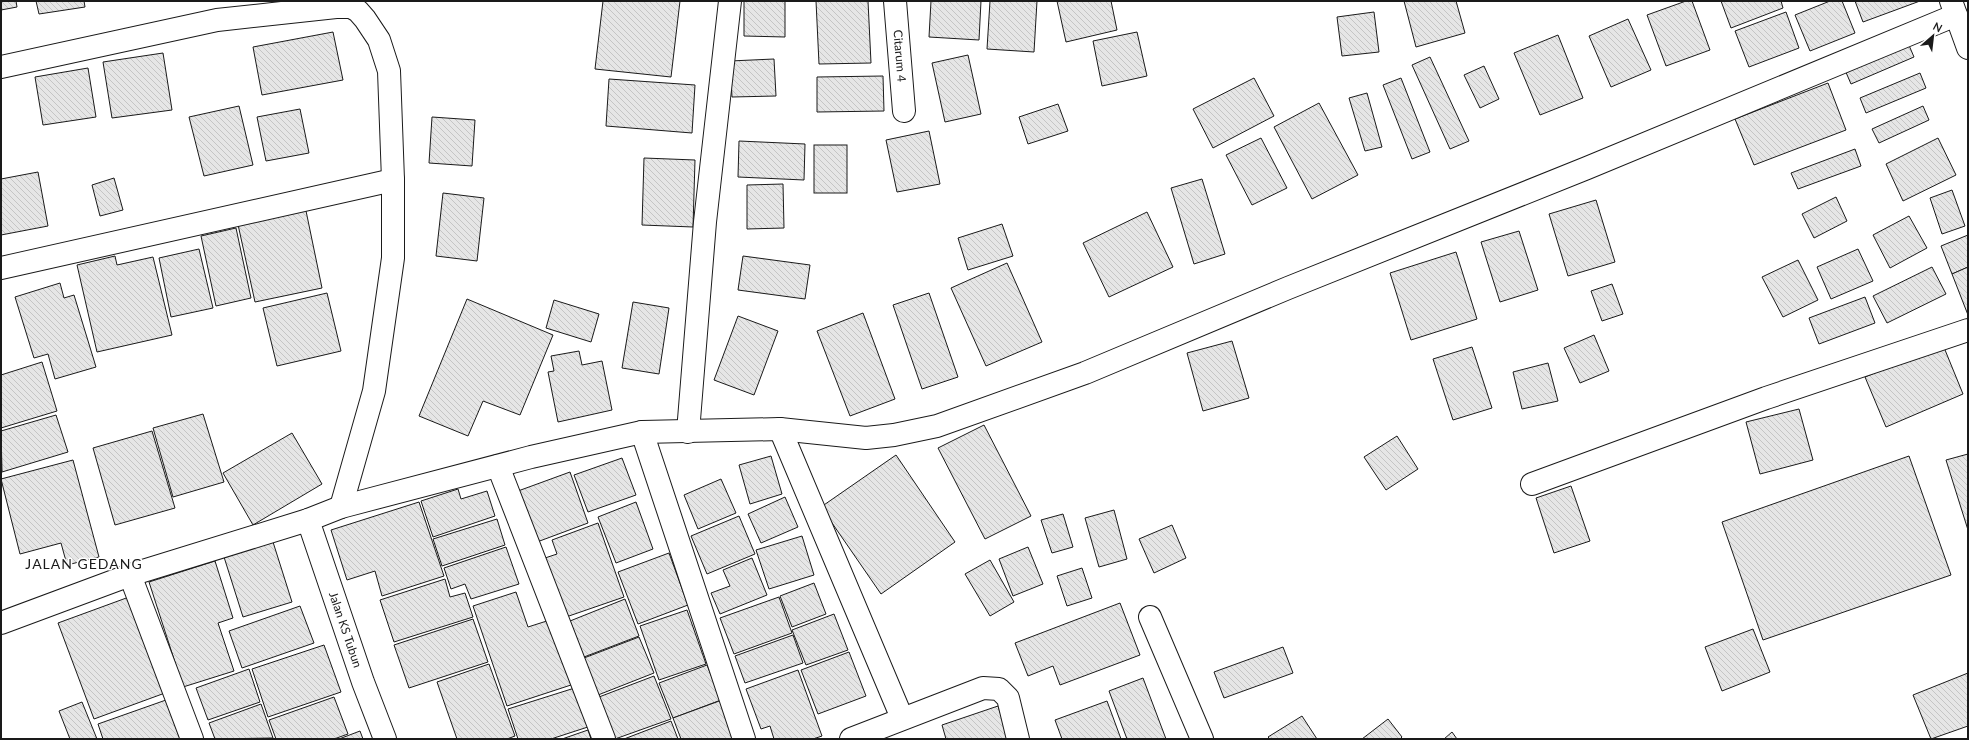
<svg xmlns="http://www.w3.org/2000/svg" width="1969" height="740" viewBox="0 0 1969 740" font-family="Lato,sans-serif">
  <defs>
    <pattern id="building-back-hatch" width="6" height="6" patternUnits="userSpaceOnUse"><rect width="6" height="6" fill="#e6e6e6"/><path d="M-1 5l2 2M0 0l6 6M5-1l2 2" fill="none" stroke="#c5c5c5"/></pattern>
  </defs>
  <rect width="100%" height="100%" fill="#fff"/>
  <g fill="url(#building-back-hatch)" stroke="#1a1a1a">
    <polygon points="1,1 16,1 17,7 1,10"/>
    <polygon points="36,1 84,1 85,7 39,14"/>
    <polygon points="603,1 680,1 671,77 595,69"/>
    <polygon points="744,1 785,1 785,37 744,36"/>
    <polygon points="816,1 868,1 871,63 819,64"/>
    <polygon points="931,1 981,1 979,40 929,37"/>
    <polygon points="990,1 1037,1 1034,52 987,49"/>
    <polygon points="1057,1 1111,1 1117,30 1066,42"/>
    <polygon points="1404,1 1456,1 1465,33 1416,47"/>
    <polygon points="1686,1 1692,1 1710,50 1666,66 1647,15"/>
    <polygon points="1721,1 1781,1 1783,8 1731,28"/>
    <polygon points="1830,1 1842,1 1855,33 1810,51 1795,15"/>
    <polygon points="1855,1 1920,1 1863,22"/>
    <polygon points="1374,12 1379,52 1342,56 1337,17"/>
    <polygon points="1786,12 1799,48 1749,67 1735,31"/>
    <polygon points="1628,19 1651,70 1611,87 1589,36"/>
    <polygon points="333,32 343,80 262,95 253,47"/>
    <polygon points="1137,32 1147,76 1102,86 1093,41"/>
    <polygon points="1558,35 1583,98 1540,115 1514,53"/>
    <polygon points="1908,43 1914,57 1851,84 1845,70"/>
    <polygon points="163,53 172,110 112,118 103,62"/>
    <polygon points="968,55 981,114 945,122 932,63"/>
    <polygon points="1430,57 1469,141 1450,149 1412,65"/>
    <polygon points="774,59 776,96 732,97 730,61"/>
    <polygon points="1484,66 1499,99 1480,108 1464,75"/>
    <polygon points="88,68 96,117 43,125 35,77"/>
    <polygon points="1920,73 1926,88 1866,113 1860,98"/>
    <polygon points="883,76 884,111 817,112 817,77"/>
    <polygon points="1254,78 1274,116 1213,148 1193,109"/>
    <polygon points="1401,78 1430,152 1412,159 1383,85"/>
    <polygon points="609,79 695,85 692,133 606,126"/>
    <polygon points="1828,83 1846,130 1754,165 1735,119"/>
    <polygon points="1367,93 1382,147 1365,151 1349,98"/>
    <polygon points="1319,103 1358,175 1312,199 1274,127"/>
    <polygon points="1058,104 1068,131 1028,144 1019,117"/>
    <polygon points="239,106 253,165 204,176 189,117"/>
    <polygon points="1923,106 1929,120 1879,143 1872,129"/>
    <polygon points="300,109 309,153 266,161 257,117"/>
    <polygon points="432,117 475,120 472,166 429,163"/>
    <polygon points="929,131 940,184 897,192 886,140"/>
    <polygon points="1261,138 1287,188 1252,205 1226,155"/>
    <polygon points="1938,138 1956,175 1903,201 1886,164"/>
    <polygon points="739,141 805,144 804,180 738,177"/>
    <rect x="814" y="145" width="33" height="48"/>
    <polygon points="1855,149 1861,166 1798,189 1791,173"/>
    <polygon points="644,158 695,160 693,227 642,225"/>
    <polygon points="38,172 48,226 1,235 1,179"/>
    <polygon points="114,178 123,210 100,216 92,185"/>
    <polygon points="1202,179 1225,254 1194,264 1171,188"/>
    <polygon points="783,184 784,228 747,229 747,185"/>
    <polygon points="1952,190 1965,226 1942,234 1930,198"/>
    <polygon points="443,193 484,198 477,261 436,256"/>
    <polygon points="1836,197 1847,221 1814,238 1802,214"/>
    <polygon points="1596,200 1615,262 1568,276 1549,214"/>
    <polygon points="305,206 322,288 255,302 237,220"/>
    <polygon points="1147,212 1173,267 1109,297 1083,243"/>
    <polygon points="1909,216 1927,248 1890,268 1873,235"/>
    <polygon points="1002,224 1013,256 968,270 958,238"/>
    <polygon points="236,228 251,298 216,306 201,236"/>
    <polygon points="1519,231 1538,290 1500,302 1481,242"/>
    <polygon points="1968,235 1968,267 1952,274 1941,246"/>
    <polygon points="199,249 213,308 171,317 159,258"/>
    <polygon points="1858,249 1873,281 1831,299 1817,267"/>
    <polygon points="1456,252 1477,319 1411,340 1390,273"/>
    <polygon points="115,256 117,265 153,257 172,335 97,352 77,265"/>
    <polygon points="743,256 810,265 805,299 738,290"/>
    <polygon points="1798,260 1818,300 1783,317 1762,277"/>
    <polygon points="1007,263 1042,342 986,366 951,288"/>
    <polygon points="1932,267 1946,294 1887,323 1873,296"/>
    <polygon points="1968,267 1968,315 1952,274"/>
    <polygon points="60,283 64,298 74,295 96,367 55,379 48,354 34,358 15,297"/>
    <polygon points="1612,284 1623,314 1602,321 1591,291"/>
    <polygon points="327,293 341,351 277,366 263,308"/>
    <polygon points="929,293 958,377 922,389 893,305"/>
    <polygon points="1865,297 1875,323 1819,344 1809,318"/>
    <polygon points="467,299 553,335 520,415 483,401 468,436 419,416"/>
    <polygon points="554,300 599,314 591,342 546,328"/>
    <polygon points="633,302 669,308 659,374 622,368"/>
    <polygon points="863,313 895,399 850,416 817,331"/>
    <polygon points="738,316 778,331 754,395 714,380"/>
    <polygon points="1594,335 1609,371 1580,383 1564,348"/>
    <polygon points="1232,341 1249,398 1203,411 1187,353"/>
    <polygon points="1943,345 1963,394 1886,427 1865,377"/>
    <polygon points="1472,347 1492,408 1453,420 1433,359"/>
    <polygon points="579,351 582,365 602,361 612,410 558,422 548,372 554,371 551,356"/>
    <polygon points="42,362 57,411 1,428 1,375"/>
    <polygon points="1548,363 1558,401 1522,409 1513,372"/>
    <polygon points="1799,409 1813,460 1760,474 1746,422"/>
    <polygon points="203,414 224,482 173,497 153,428"/>
    <polygon points="56,415 68,452 2,472 1,431"/>
    <polygon points="984,425 1031,516 985,539 938,448"/>
    <polygon points="152,431 175,508 115,525 93,448"/>
    <polygon points="292,433 322,484 253,525 223,473"/>
    <polygon points="1397,436 1418,469 1386,490 1364,457"/>
    <polygon points="1968,454 1968,530 1946,460"/>
    <polygon points="896,455 955,542 881,594 821,507"/>
    <polygon points="771,456 782,494 750,504 739,465"/>
    <polygon points="1909,456 1951,575 1763,640 1722,522"/>
    <polygon points="622,458 636,495 588,512 574,475"/>
    <polygon points="73,460 99,557 67,565 61,543 20,554 1,479"/>
    <polygon points="570,472 588,523 537,542 518,491"/>
    <polygon points="721,479 736,513 698,529 684,495"/>
    <polygon points="1571,486 1590,541 1554,553 1536,498"/>
    <polygon points="458,489 461,499 487,491 495,516 433,537 421,501"/>
    <polygon points="785,497 798,527 761,543 748,514"/>
    <polygon points="419,502 444,576 382,596 375,571 347,580 331,530"/>
    <polygon points="636,502 653,549 616,563 598,517"/>
    <polygon points="1114,510 1127,559 1099,567 1085,518"/>
    <polygon points="1063,514 1073,547 1052,553 1041,520"/>
    <polygon points="739,516 755,554 707,574 691,536"/>
    <polygon points="497,519 505,545 442,566 433,539"/>
    <polygon points="598,523 624,597 566,617 545,558 557,554 552,540"/>
    <polygon points="1172,525 1186,558 1154,573 1139,539"/>
    <polygon points="802,536 814,575 769,589 756,550"/>
    <polygon points="273,542 292,602 243,617 224,557"/>
    <polygon points="506,547 519,584 471,599 465,584 451,589 444,568"/>
    <polygon points="1028,547 1043,584 1013,596 999,559"/>
    <polygon points="669,553 688,605 638,624 618,572"/>
    <polygon points="752,558 767,595 720,614 711,593 730,586 723,570"/>
    <polygon points="990,560 1014,602 990,616 965,574"/>
    <polygon points="215,561 233,618 218,623 234,671 183,687 149,582"/>
    <polygon points="1082,568 1092,598 1067,606 1057,576"/>
    <polygon points="445,579 450,597 465,593 473,617 394,642 380,600"/>
    <polygon points="814,583 826,614 792,627 780,596"/>
    <polygon points="516,592 528,627 553,619 574,684 507,706 473,606"/>
    <polygon points="129,597 165,693 94,719 58,623"/>
    <polygon points="779,597 792,633 734,654 720,618"/>
    <polygon points="625,599 639,636 584,657 570,621"/>
    <polygon points="1120,603 1140,655 1060,685 1053,666 1028,676 1015,643"/>
    <polygon points="300,606 314,643 242,668 229,631"/>
    <polygon points="687,610 706,664 659,680 640,626"/>
    <polygon points="834,614 848,650 806,665 792,630"/>
    <polygon points="473,619 488,662 409,688 394,645"/>
    <polygon points="1753,629 1770,672 1722,691 1705,647"/>
    <polygon points="793,635 803,663 745,683 735,656"/>
    <polygon points="639,637 654,673 598,695 584,658"/>
    <polygon points="324,645 341,692 268,717 252,669"/>
    <polygon points="1283,647 1293,673 1224,698 1214,672"/>
    <polygon points="849,652 866,696 818,714 801,670"/>
    <polygon points="489,664 515,736 507,739 457,739 437,682"/>
    <polygon points="707,665 721,700 673,718 659,683"/>
    <polygon points="249,669 260,702 208,720 196,688"/>
    <polygon points="798,670 822,736 813,739 774,739 770,726 761,729 746,689"/>
    <polygon points="1968,673 1968,726 1931,739 1913,695"/>
    <polygon points="654,676 671,719 615,739 599,697"/>
    <polygon points="1143,678 1166,739 1127,739 1109,691"/>
    <polygon points="581,686 594,725 551,739 518,739 508,709"/>
    <polygon points="334,697 348,734 334,739 276,739 269,720"/>
    <polygon points="166,700 180,739 103,739 98,724"/>
    <polygon points="722,700 736,739 681,739 673,718"/>
    <polygon points="1107,701 1121,739 1062,739 1055,720"/>
    <polygon points="82,702 97,739 70,739 59,711"/>
    <polygon points="261,704 273,738 215,739 209,723"/>
    <polygon points="998,706 1009,739 946,739 942,725"/>
    <polygon points="1302,716 1317,739 1270,739 1268,737"/>
    <polygon points="1388,719 1402,737 1400,739 1362,739"/>
    <polygon points="671,721 678,739 624,739"/>
    <polygon points="588,730 591,739 562,739"/>
    <polygon points="360,731 363,739 339,739"/>
    <polygon points="1452,732 1457,739 1444,739"/>
  </g>
  <g fill="none" stroke-linecap="round" stroke-linejoin="round">
    <defs>
      <g id="street">
        <path id="s1" d="M895 1 904 111"/>
        <polyline points="1,67 217,20 336,7 351,7 358,11 365,19 379,40 389,71 393,180 393,258 374,391 341,507"/>
        <polyline points="1,268 393,180"/>
        <polyline points="780,429 902,718"/>
        <polyline points="642,432 744,739"/>
        <polyline points="688,432 705,222 730,1"/>
        <polyline points="498,466 604,739"/>
        <polyline points="1532,484 1766,398 1968,330"/>
        <path id="s2" d="M308 520 363 682 385 739"/>
        <polyline points="130,575 192,739"/>
        <polyline points="1150,617 1202,739"/>
        <polyline points="1,623 130,575 308,520 341,507 531,457 642,432 780,429 866,438 894,435 937,426 1085,373 1288,288 1587,168 1956,15"/>
        <polyline points="851,739 983,688 999,689 1008,698 1018,739"/>
      </g>
      <polyline id="primary" points="1951,1 1968,48"/>
    </defs>
    <use href="#street" stroke="#1a1a1a" stroke-width="24"/>
    <use href="#primary" stroke="#1a1a1a" stroke-width="24"/>
    <use href="#street" stroke="#fff" stroke-width="22"/>
    <use href="#primary" stroke="#fff" stroke-width="22"/>
  </g>
  <g text-anchor="middle" stroke-width="3" stroke-linejoin="round" paint-order="stroke">
    <g font-size="12" fill="#1a1a1a" stroke="#fff">
      <text dy="4" stroke="none"><textPath href="#s1" startOffset="55">Citarum 4</textPath></text>
      <text dy="4" stroke="none"><textPath href="#s2" startOffset="116">Jalan KS Tubun</textPath></text>
    </g>
    <g font-size="14" letter-spacing="1" fill="#1a1a1a" stroke="#fff">
      <text x="84" y="569">JALAN GEDANG</text>
    </g>
  </g>
  <rect width="1969" height="740" fill="none" stroke="#1a1a1a" stroke-width="4"/>
  <g transform="translate(1933 36) rotate(28)" stroke="#ffffff" stroke-width="3" paint-order="stroke">
  <path d="M0-3L7 15L0 10L-7 15Z" fill="#1a1a1a"/>
  <text y="-6" font-size="11" font-weight="bold" text-anchor="middle" fill="#1a1a1a">N</text>
  </g>
</svg>
